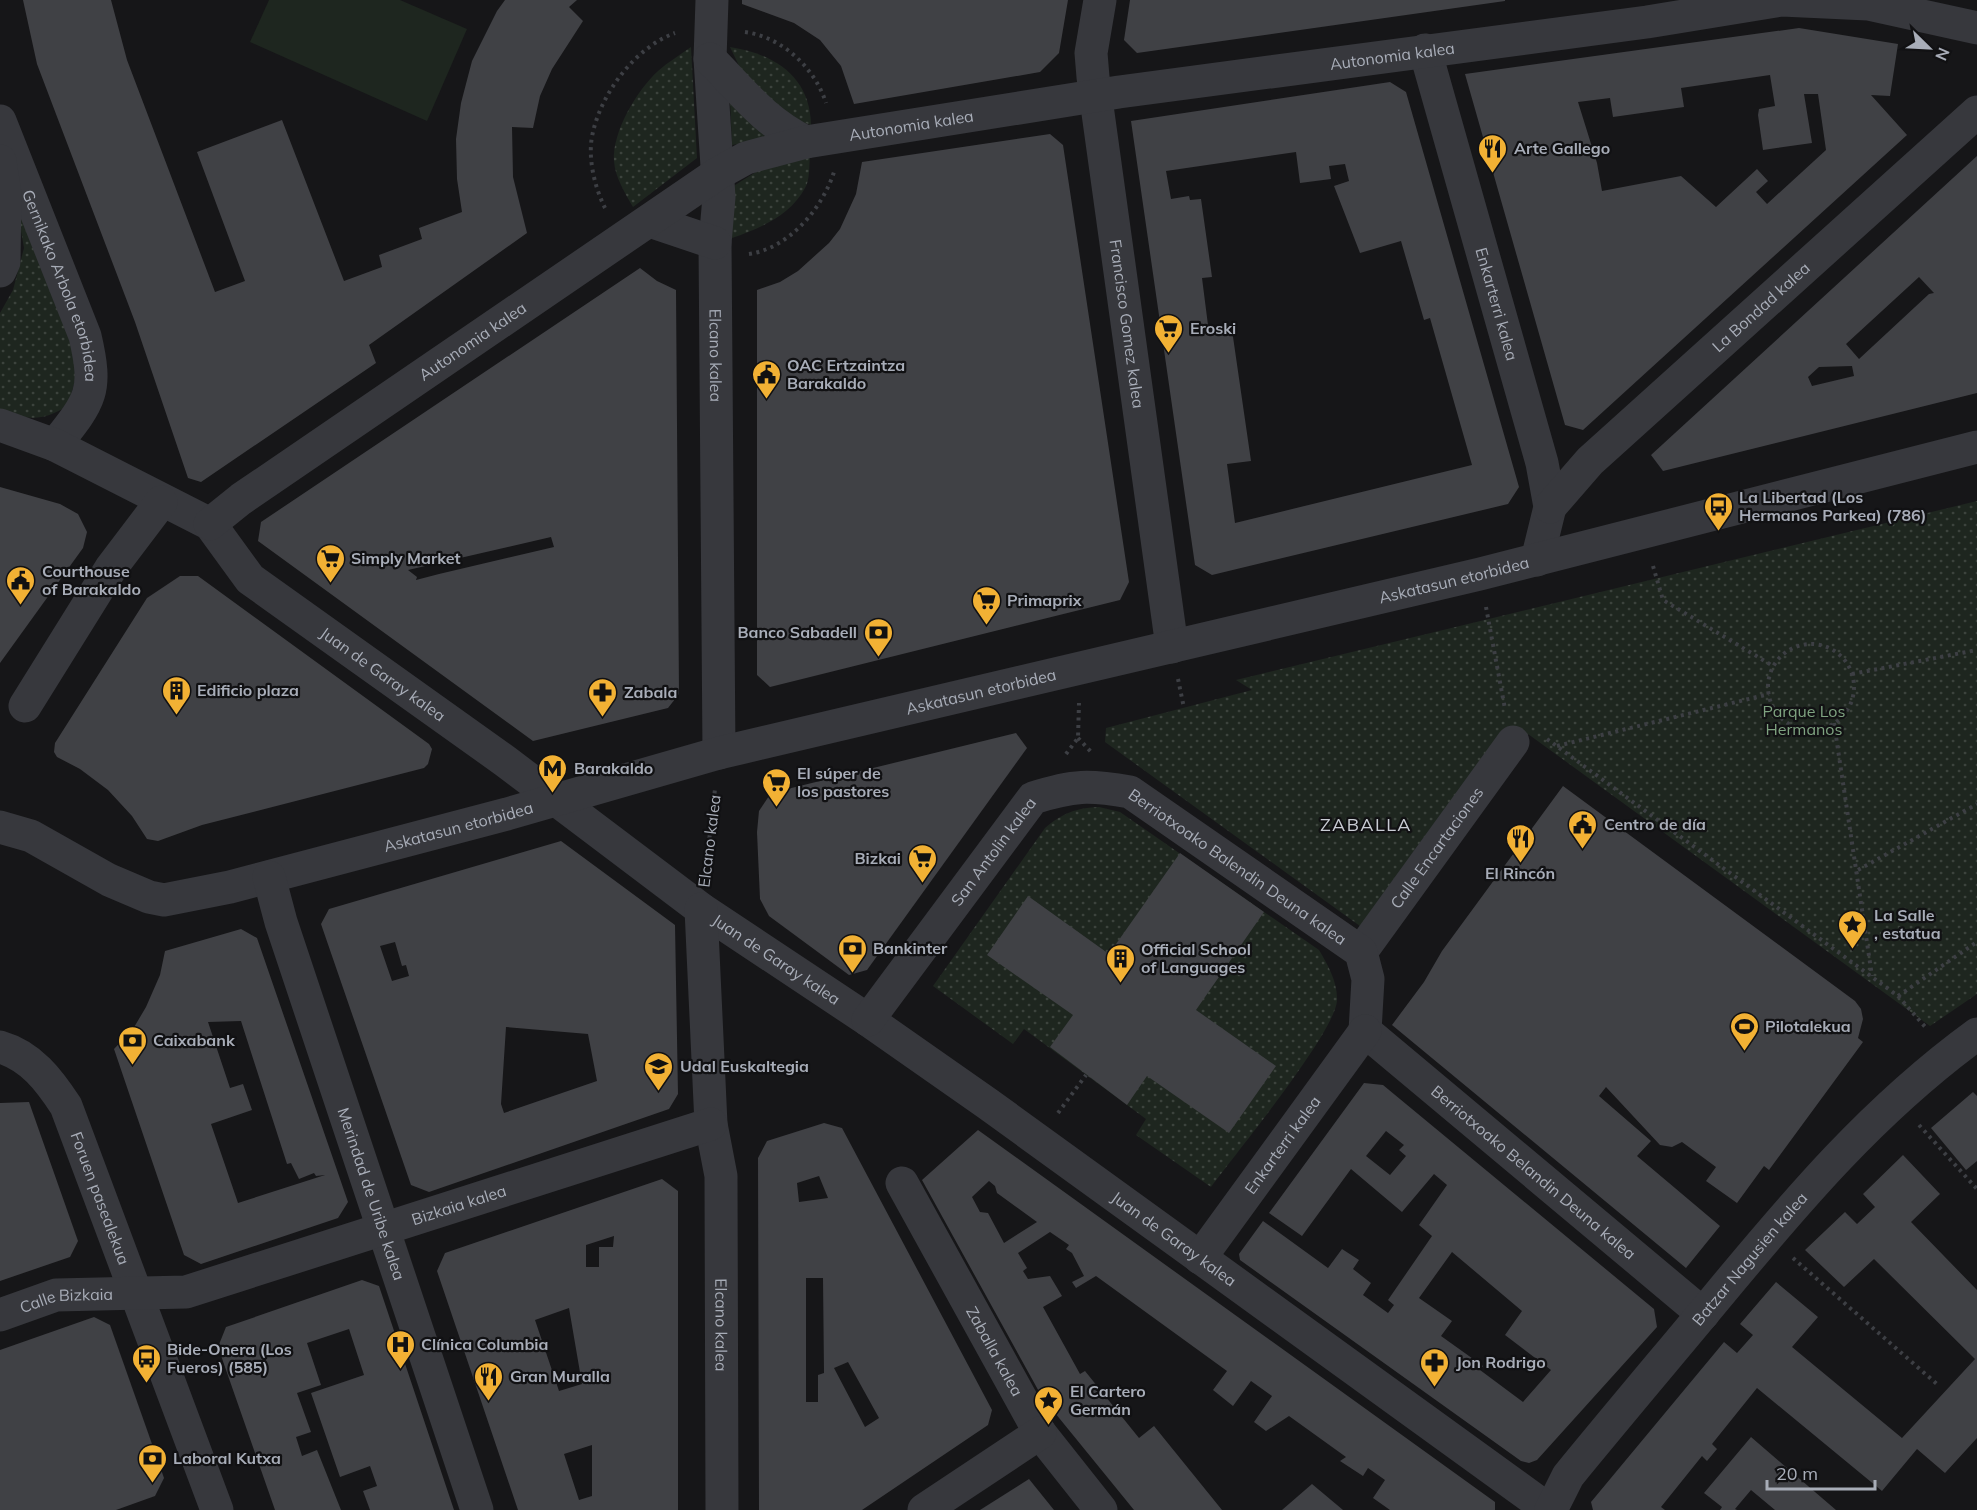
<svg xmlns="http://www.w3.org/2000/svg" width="1977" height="1510" viewBox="0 0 1977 1510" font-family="Mulish,sans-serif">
  <defs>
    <pattern id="grass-dots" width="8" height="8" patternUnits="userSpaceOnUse" patternTransform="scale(1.5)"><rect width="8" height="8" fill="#1e261f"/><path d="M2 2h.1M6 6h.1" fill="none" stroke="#3c433d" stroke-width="1.8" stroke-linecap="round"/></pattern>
  </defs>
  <rect width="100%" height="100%" fill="#161618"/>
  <g fill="url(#grass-dots)">
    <path d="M691 47 697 158 633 207C625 193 615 177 614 161 612 132 637 90 658 71 668 62 680 55 691 47Z"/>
    <path d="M730 47C775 54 810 77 811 125L788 117 744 76Z"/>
    <polygon points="730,98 771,138 732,145"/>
    <path d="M810 155C809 165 810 180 805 188 790 216 760 228 732 238V187L759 170Z"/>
    <path d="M14 191 79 366 68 406C40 422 31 420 0 410V313L13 290 24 248Z"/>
    <polygon points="1977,501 1977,994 1930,1026 1528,734 1378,939 1105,742 1106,728 1252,690 1236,680"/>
    <path d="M1099 807 1120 812 1319 950C1328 965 1338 983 1337 1001 1334 1034 1236 1153 1211 1187L1136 1135 1146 1119 1024 1029 1013 1044 933 986 1045 828C1063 813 1076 808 1099 807Z"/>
  </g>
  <polygon fill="#1e261f" points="269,0 400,0 467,29 427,121 250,42"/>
  <g fill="#404145" fill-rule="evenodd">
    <polygon points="23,0 111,0 127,60 215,292 245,281 197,152 282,120 344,281 382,267 379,255 422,239 419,228 462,212 457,179 456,139 461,103 472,61 497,11 505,0 577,0 569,7 583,21 552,69 540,96 533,128 512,127 513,177 527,233 369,345 376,363 201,482 188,478 135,322 37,64"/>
    <polygon points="742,0 1068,0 1059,53 1040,72 854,104 841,66 820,40 794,23 742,4"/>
    <polygon points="1130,0 1505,0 1505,1 1137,53 1124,40"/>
    <path d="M1799 28 1898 44 1890 96 1871 95 1907 135 1583 430 1565 425 1465 74ZM1770 75 1775 106 1759 109 1758 115 1763 150 1812 143 1804 94H1818L1826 150 1767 204 1756 192 1768 181 1757 169 1716 207 1681 176 1602 191 1597 163 1578 102 1610 98 1613 117 1684 107 1681 88Z"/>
    <path d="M1390 82 1406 92 1519 487 1508 504 1212 575 1195 565 1131 121ZM1296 152 1300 183 1331 179 1329 166 1345 164 1349 181 1334 186 1360 253 1401 241 1424 320 1430 318 1472 465 1235 523 1227 464 1251 461 1232 330 1209 333 1202 278 1212 277 1201 199 1190 200 1189 196 1171 199 1166 171Z"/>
    <polygon points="1050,134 1063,145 1129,582 1120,600 770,687 757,675 757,290 780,282 798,271 829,243 840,229 856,194 862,162"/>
    <path d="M1977 156V393L1663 471 1651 455ZM1919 277 1934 293 1929 294 1859 359 1846 344ZM1852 366 1854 376 1812 386 1808 377 1819 367Z"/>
    <path d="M640 268 657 281 676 290 679 694 668 708 533 741 258 541 261 522ZM551 537 554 547 439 574 416 580 417 577 408 570Z"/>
    <polygon points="0,487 60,504 78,514 87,532 83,548 0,663"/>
    <polygon points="180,576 198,576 429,744 432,749 428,764 424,768 202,825 158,841 147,839 132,816 108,790 80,769 57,757 54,752 55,743 147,598"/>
    <polygon points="1016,733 1027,748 867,970 849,975 769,916 760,899 757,832 759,811 771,793"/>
    <polygon points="1563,786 1855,1001 1861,1009 1863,1019 1858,1038 1863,1042 1769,1170 1764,1166 1737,1203 1706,1181 1716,1167 1682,1142 1672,1147 1660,1145 1606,1087 1599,1096 1651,1141 1637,1156 1720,1226 1686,1268 1392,1025 1424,982 1442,951"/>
    <path d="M561 841 675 925 678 1094 669 1109 429 1192 411 1185 321 924 329 909ZM395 942 402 966 406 965 409 976 392 981 380 946ZM506 1027 588 1034 597 1081 504 1113 501 1104Z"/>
    <polygon points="1180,853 1264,912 1196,1010 1276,1066 1229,1133 1147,1076 1127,1105 1050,1047 1073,1015 987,955 1028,896 1109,954"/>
    <path d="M241 929 257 938 348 1202 338 1218 201 1264 184 1255 114 1049 133 1029 146 1007 160 975 165 951ZM241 1021 287 1164 291 1163 299 1179 314 1173 316 1176 325 1175 238 1203 211 1124 252 1110 243 1084 230 1088 208 1022Z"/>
    <path d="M1364 1083 1383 1085 1654 1309 1657 1327 1537 1460 1529 1463 1521 1461 1240 1260 1239 1254 1263 1221 1328 1268 1342 1249 1359 1260 1353 1269 1371 1283 1363 1295 1388 1313 1394 1305 1388 1300 1432 1236 1419 1225 1447 1185 1434 1174 1402 1212 1351 1169 1302 1236 1269 1213ZM1386 1131 1404 1145 1399 1150 1406 1156 1390 1175 1366 1156ZM1452 1252 1522 1311 1505 1335 1551 1370 1523 1402 1480 1370 1483 1366 1441 1336 1452 1321 1419 1298Z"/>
    <polygon points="1973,1092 1977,1096 1977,1161 1966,1170 1931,1128"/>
    <polygon points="29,1102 78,1241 70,1257 0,1281 0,1103"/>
    <path d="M824 1123 842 1128 992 1410 988 1425 862 1510H759L758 1158 767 1141ZM819 1176 828 1198 799 1202 797 1183ZM806 1278H823L824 1373 818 1375V1402H806ZM848 1362 879 1418 865 1427 834 1368Z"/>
    <path d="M978 1130 1495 1502V1510H1390L1373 1498 1385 1480 1368 1468 1363 1476 1340 1461 1346 1457 1289 1416 1266 1431 1254 1422 1272 1396 1251 1381 1233 1406 1213 1390 1227 1371 1096 1276 1076 1288 1072 1282 1084 1276 1072 1253 1066 1249 1069 1245 1050 1232 1018 1253 1027 1268 1023 1271 1028 1279 1050 1276 1062 1296 1043 1307 1080 1374 1085 1371 1139 1438 1154 1426 1222 1510H1134L1042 1397 922 1180ZM989 1181 995 1186 997 1193 1037 1222 1004 1243 988 1213 980 1212 972 1197Z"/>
    <polygon points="1903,1155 1940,1194 1911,1222 1977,1290 1977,1438 1945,1473 1917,1449 1882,1491 1757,1388 1712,1444 1717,1449 1707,1461 1702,1456 1661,1507 1665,1510 1593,1510 1591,1502 1724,1342 1737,1353 1753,1335 1740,1324 1776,1282 1818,1317 1792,1347 1902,1438 1975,1359 1874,1259 1844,1287 1805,1250 1845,1212 1857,1224 1875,1207 1863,1194"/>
    <path d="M662 1179 678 1191V1510H518L437 1271 445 1253ZM614 1236 613 1247H599V1267H586V1245ZM569 1308 582 1384 559 1391 535 1320ZM592 1445V1496L579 1500 564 1454Z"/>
    <polygon points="362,1280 379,1286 454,1510 370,1510 363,1491 377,1486 370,1466 340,1477 311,1393 364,1375 349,1329 307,1343 321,1385 297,1393 311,1432 296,1437 302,1456 317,1450 341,1510 275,1510 218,1347 226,1327"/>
    <polygon points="94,1317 110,1325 164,1478 155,1496 116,1510 0,1510 0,1350"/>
    <polygon points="1751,1437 1836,1510 1775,1510 1751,1490 1735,1509 1737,1510 1720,1510 1722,1507 1704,1493"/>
    <polygon points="1029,1479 1054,1510 980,1510"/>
    <polygon points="1312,1484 1343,1510 1282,1510"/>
  </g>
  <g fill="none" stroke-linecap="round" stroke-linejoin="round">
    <g stroke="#3d3f44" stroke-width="4" stroke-dasharray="3 4.5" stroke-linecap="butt">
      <path d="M745 32C782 37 815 68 826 103"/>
      <path d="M605 208C594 186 587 155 593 132 602 92 636 47 675 33"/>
      <path d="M749 254C789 248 822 209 834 172"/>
      <polyline points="1653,566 1663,600 1773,666"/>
      <polyline points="1486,607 1505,709"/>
      <circle cx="1811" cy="687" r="43"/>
      <polyline points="1852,674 1977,650"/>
      <polyline points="1178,679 1184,708"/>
      <polyline points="1834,723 1872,976"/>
      <polyline points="1078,738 1092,753"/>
      <polyline points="1547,739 1898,996 1927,1029"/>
      <polyline points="1557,746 1769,694"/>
      <polyline points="1066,754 1078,738 1079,703"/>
      <polyline points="706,868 715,789"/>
      <polyline points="1858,870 1977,804"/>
      <polyline points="1898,996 1977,942"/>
      <polyline points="1058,1113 1086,1075"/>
      <polyline points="1919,1125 1977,1189"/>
      <polyline points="1793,1258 1938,1385"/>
    </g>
    <g stroke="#37383d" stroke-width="33">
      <path id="s1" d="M712 0 710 59 719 197 715 243 719 753"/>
      <path id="s2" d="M1100 0 1091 53 1093 77 1172 647"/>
      <path id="s3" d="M1425 50 1542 463 1550 507 1537 560"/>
      <path d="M710 59C742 91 763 121 806 142"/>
      <path id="s4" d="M0 121 85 336C98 392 91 400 55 445"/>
      <polyline points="0,161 5,194 4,262 0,271"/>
      <polyline points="650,221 715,243"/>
      <path id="s5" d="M0 425 55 445 210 524 250 579 505 761 701 909 868 1020 988 1104 1549 1510"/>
      <path id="s6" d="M1550 507 1590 461 1977 112"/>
      <path id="s7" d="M210 524 241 499 717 174 746 158 806 142 1119 92 1647 22 1782 0 1868 4 1977 28"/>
      <polyline points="25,706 111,568 161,502"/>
      <path id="s8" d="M0 827 31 836 109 880 149 897 164 900 230 887 507 814 719 753 1480 574 1977 447"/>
      <path id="s9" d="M269 877 281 922 477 1510"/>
      <path id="s10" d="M701 909 711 1124 721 1176 722 1510"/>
      <path id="s11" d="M1361 952 1513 742"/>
      <path id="s12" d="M868 1020 1033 798C1074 785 1089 785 1130 792L1361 952 1368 979 1365 1031"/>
      <path id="s13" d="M1365 1031 1703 1314"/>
      <path id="s14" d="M0 1047C31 1056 49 1080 66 1106L217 1510"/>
      <path id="s15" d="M902 1183 1040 1433 1101 1510"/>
      <path id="s16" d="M1200 1258 1365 1031"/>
      <path id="s17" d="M0 1315 56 1295 186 1292 711 1124"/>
      <polyline points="924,1510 1040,1433"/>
      <path id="s18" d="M1551 1510 1568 1476C1617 1416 1667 1357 1716 1298 1797 1200 1874 1109 1977 1034"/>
    </g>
  </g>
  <defs>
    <symbol id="restaurant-pin" viewBox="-11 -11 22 30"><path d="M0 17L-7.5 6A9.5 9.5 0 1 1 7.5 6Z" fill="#f2b134" stroke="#111113"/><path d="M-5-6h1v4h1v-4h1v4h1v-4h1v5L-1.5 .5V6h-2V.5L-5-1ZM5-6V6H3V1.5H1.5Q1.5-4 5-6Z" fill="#111"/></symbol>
    <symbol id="supermarket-pin" viewBox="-11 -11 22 30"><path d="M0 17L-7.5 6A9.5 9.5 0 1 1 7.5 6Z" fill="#f2b134" stroke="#111113"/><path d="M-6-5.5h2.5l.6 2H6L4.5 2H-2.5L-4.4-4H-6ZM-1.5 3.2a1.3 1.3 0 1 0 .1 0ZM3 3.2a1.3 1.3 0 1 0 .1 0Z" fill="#111"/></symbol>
    <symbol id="civic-pin" viewBox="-11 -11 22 30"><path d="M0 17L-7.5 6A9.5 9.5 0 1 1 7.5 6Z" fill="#f2b134" stroke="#111113"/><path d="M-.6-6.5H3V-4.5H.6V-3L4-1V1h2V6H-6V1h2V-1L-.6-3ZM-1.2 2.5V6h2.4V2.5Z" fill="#111"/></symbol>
    <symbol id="bus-pin" viewBox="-11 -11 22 30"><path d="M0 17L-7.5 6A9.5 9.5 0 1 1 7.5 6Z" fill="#f2b134" stroke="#111113"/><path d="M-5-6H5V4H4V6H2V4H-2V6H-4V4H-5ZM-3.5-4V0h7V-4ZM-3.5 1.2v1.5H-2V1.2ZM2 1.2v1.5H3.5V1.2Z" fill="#111"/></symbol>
    <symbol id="bank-pin" viewBox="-11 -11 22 30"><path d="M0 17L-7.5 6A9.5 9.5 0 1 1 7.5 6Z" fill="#f2b134" stroke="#111113"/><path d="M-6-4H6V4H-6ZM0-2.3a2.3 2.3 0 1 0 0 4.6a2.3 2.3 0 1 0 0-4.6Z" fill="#111"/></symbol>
    <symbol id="building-pin" viewBox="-11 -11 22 30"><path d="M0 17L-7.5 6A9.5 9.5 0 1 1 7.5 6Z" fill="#f2b134" stroke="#111113"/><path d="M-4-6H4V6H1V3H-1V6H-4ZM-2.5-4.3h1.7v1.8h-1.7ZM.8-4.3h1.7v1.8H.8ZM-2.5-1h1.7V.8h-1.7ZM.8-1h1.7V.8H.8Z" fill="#111"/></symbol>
    <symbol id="pharmacy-pin" viewBox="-11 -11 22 30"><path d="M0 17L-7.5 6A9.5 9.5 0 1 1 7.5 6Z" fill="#f2b134" stroke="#111113"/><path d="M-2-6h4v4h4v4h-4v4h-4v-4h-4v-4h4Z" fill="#111"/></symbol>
    <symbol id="metro-pin" viewBox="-11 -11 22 30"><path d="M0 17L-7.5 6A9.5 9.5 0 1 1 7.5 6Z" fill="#f2b134" stroke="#111113"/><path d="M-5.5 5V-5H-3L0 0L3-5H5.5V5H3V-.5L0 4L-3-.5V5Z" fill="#111"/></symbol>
    <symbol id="sight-pin" viewBox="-11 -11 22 30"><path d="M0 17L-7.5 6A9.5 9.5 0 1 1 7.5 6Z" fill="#f2b134" stroke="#111113"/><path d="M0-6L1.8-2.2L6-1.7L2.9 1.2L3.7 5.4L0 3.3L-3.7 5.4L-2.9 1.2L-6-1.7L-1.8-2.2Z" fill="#111"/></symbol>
    <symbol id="stadium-pin" viewBox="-11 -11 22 30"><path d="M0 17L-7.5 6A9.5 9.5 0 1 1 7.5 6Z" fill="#f2b134" stroke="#111113"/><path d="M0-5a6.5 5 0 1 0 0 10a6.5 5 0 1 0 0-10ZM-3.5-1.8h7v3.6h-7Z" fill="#111"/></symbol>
    <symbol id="school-pin" viewBox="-11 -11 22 30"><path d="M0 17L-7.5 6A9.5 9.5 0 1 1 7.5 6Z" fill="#f2b134" stroke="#111113"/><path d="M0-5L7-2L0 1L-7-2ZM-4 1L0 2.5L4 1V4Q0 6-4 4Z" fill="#111"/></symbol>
    <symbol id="hospital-pin" viewBox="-11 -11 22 30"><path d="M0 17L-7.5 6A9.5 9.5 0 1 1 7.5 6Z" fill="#f2b134" stroke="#111113"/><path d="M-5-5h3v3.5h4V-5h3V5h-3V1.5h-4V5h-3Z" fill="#111"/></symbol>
  </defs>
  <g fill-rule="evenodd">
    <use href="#restaurant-pin" x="1476" y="132" width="33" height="45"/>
    <use href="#supermarket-pin" x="1152" y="312" width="33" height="45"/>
    <use href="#civic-pin" x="750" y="358" width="33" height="45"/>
    <use href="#bus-pin" x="1702" y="490" width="33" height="45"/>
    <use href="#supermarket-pin" x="314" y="542" width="33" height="45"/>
    <use href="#civic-pin" x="4" y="564" width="33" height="45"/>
    <use href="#supermarket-pin" x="970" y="584" width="33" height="45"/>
    <use href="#bank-pin" x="862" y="616" width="33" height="45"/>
    <use href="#building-pin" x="160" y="674" width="33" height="45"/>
    <use href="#pharmacy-pin" x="586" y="676" width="33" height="45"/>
    <use href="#metro-pin" x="536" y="752" width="33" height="45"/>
    <use href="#supermarket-pin" x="760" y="766" width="33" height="45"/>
    <use href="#civic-pin" x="1566" y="808" width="33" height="45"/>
    <use href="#restaurant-pin" x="1504" y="822" width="33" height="45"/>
    <use href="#supermarket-pin" x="906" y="842" width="33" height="45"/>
    <use href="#sight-pin" x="1836" y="908" width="33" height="45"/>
    <use href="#bank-pin" x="836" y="932" width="33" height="45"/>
    <use href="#building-pin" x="1104" y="942" width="33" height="45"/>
    <use href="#stadium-pin" x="1728" y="1010" width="33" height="45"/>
    <use href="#bank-pin" x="116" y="1024" width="33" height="45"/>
    <use href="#school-pin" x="642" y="1050" width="33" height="45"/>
    <use href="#hospital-pin" x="384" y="1328" width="33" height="45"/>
    <use href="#bus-pin" x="130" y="1342" width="33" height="45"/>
    <use href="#pharmacy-pin" x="1418" y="1346" width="33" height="45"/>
    <use href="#restaurant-pin" x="472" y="1360" width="33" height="45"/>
    <use href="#sight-pin" x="1032" y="1384" width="33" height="45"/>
    <use href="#bank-pin" x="136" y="1442" width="33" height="45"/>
  </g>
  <g text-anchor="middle" stroke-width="4.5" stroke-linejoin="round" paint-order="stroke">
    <g font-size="16" fill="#a8adb8" stroke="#111113">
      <text dy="6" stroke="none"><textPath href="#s7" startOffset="1304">Autonomia kalea</textPath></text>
      <text dy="6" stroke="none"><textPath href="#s7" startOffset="818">Autonomia kalea</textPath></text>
      <text dy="6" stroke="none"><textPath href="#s4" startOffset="176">Gernikako Arbola etorbidea</textPath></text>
      <text dy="6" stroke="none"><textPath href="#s3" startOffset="264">Enkarterri kalea</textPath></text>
      <text dy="6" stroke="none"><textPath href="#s6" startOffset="291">La Bondad kalea</textPath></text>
      <text dy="6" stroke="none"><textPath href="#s2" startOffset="327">Francisco Gomez kalea</textPath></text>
      <text dy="6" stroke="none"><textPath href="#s7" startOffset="320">Autonomia kalea</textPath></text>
      <text dy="6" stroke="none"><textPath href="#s1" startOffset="356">Elcano kalea</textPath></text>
      <text dy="6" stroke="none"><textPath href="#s8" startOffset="1510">Askatasun etorbidea</textPath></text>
      <text dy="6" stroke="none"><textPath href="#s5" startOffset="464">Juan de Garay kalea</textPath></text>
      <text dy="6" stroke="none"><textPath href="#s8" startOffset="1024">Askatasun etorbidea</textPath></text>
      <text dy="6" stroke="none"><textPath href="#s8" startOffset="484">Askatasun etorbidea</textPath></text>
      <text transform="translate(709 841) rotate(-83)" y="6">Elcano kalea</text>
      <text dy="6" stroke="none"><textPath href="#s11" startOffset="129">Calle Encartaciones</textPath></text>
      <text dy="6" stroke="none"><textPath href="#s12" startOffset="210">San Antolin kalea</textPath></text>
      <text dy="6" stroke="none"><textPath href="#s12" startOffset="506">Berriotxoako Balendin Deuna kalea</textPath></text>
      <text dy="6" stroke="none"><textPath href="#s5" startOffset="950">Juan de Garay kalea</textPath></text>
      <text dy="6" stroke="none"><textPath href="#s16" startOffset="140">Enkarterri kalea</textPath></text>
      <text dy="6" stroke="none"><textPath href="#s13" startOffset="220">Berriotxoako Belandin Deuna kalea</textPath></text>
      <text dy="6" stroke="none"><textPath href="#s9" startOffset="333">Merindad de Uribe kalea</textPath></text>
      <text dy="6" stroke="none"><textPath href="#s14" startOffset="189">Foruen pasealekua</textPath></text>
      <text dy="6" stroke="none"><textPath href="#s17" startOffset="476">Bizkaia kalea</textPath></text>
      <text dy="6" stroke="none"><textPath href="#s5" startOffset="1436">Juan de Garay kalea</textPath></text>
      <text dy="6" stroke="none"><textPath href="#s18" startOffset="321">Batzar Nagusien kalea</textPath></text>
      <text dy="6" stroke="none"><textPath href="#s17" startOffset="69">Calle Bizkaia</textPath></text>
      <text dy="6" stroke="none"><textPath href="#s10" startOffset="417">Elcano kalea</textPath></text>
      <text dy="6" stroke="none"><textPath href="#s15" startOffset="192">Zaballa kalea</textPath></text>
    </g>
    <g font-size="16" font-weight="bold" fill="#a8adb8" stroke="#111113" text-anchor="start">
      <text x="1514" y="154">Arte Gallego</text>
      <text x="1190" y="334">Eroski</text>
      <text x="787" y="371">OAC Ertzaintza<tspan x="787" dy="18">Barakaldo</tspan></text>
      <text x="1739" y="503">La Libertad (Los<tspan x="1739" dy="18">Hermanos Parkea) (786)</tspan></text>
      <text x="351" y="564">Simply Market</text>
      <text x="42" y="577">Courthouse<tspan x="42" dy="18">of Barakaldo</tspan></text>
      <text x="1007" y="606">Primaprix</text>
      <text x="857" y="638" text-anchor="end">Banco Sabadell</text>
      <text x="197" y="696">Edificio plaza</text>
      <text x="624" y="698">Zabala</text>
      <text x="574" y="774">Barakaldo</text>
      <text x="797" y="779">El súper de<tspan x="797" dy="18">los pastores</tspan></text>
      <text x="1604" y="830">Centro de día</text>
      <text x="901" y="864" text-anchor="end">Bizkai</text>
      <text x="1520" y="879" text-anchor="middle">El Rincón</text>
      <text x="1874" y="921">La Salle<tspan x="1874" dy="18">, estatua</tspan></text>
      <text x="873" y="954">Bankinter</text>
      <text x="1141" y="955">Official School<tspan x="1141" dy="18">of Languages</tspan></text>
      <text x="1765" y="1032">Pilotalekua</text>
      <text x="153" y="1046">Caixabank</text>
      <text x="680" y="1072">Udal Euskaltegia</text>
      <text x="421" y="1350">Clínica Columbia</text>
      <text x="167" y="1355">Bide-Onera (Los<tspan x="167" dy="18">Fueros) (585)</tspan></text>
      <text x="1456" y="1368">Jon Rodrigo</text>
      <text x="510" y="1382">Gran Muralla</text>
      <text x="1070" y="1397">El Cartero<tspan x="1070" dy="18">Germán</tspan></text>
      <text x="173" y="1464">Laboral Kutxa</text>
    </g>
    <g font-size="16" fill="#7fa381" stroke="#111113">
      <text x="1804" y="717">Parque Los<tspan x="1804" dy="18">Hermanos</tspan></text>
    </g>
    <g font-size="18" letter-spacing="1.5" fill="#c9ccd4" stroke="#111113">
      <text x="1366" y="831">ZABALLA</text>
    </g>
  </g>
  <g transform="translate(1929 48) rotate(114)" stroke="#111113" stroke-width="4.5" paint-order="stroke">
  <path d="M0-4.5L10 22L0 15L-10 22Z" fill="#a8adb8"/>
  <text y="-9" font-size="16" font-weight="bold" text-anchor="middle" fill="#a8adb8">N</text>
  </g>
  <path d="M1767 1480v9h108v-9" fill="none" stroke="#a8adb8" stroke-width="3"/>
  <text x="1776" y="1480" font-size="18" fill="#a8adb8" stroke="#111113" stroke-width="4.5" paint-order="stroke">20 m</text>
</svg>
